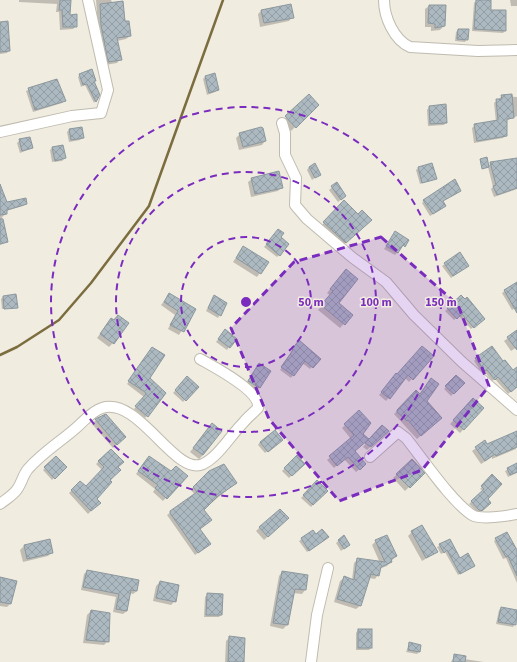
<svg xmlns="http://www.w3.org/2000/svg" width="517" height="662" viewBox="0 0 517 662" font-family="'Source Sans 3',sans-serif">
  <defs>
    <pattern id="building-cross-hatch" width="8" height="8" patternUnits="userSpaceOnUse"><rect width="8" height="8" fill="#acb9c0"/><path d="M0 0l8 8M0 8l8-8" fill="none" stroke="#939ea4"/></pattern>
  </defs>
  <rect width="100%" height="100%" fill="#f0ece0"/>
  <g fill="#0003">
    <polygon points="19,0 70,0 69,16 76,26 73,29 60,30 59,12 56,12 57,4 19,2"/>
    <polygon points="90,0 111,0 130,36 126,39 117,41 120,59 117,63 105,65 98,29 96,0"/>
    <polygon points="510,0 517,0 517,6 511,6"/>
    <polygon points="476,1 490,11 505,31 503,33 472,31 474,3"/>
    <polygon points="429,6 444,26 440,30 431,31 431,27 425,27 425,9"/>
    <polygon points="262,10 292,17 289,21 260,27 258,14"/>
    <polygon points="0,23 9,50 7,53 0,54"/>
    <polygon points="458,30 467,39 465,42 455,41 456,32"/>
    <polygon points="80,75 95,80 93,82 99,95 94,103 85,85 81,87 78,77"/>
    <polygon points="206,76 218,90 215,92 207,95 203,79"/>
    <polygon points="37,86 64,101 62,103 33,112 26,91"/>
    <polygon points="309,96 318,105 291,131 282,121"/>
    <polygon points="502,96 517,97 517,116 506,121 506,135 503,138 474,143 472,128 475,125 496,122 494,103"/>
    <polygon points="429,107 446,122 444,125 428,126 427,110"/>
    <polygon points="69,130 83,137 80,140 69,142 67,132"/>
    <polygon points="240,134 265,141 262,145 239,150 236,138"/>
    <polygon points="20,140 32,148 20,153 17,143"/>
    <polygon points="52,148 65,158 62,161 52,162 50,150"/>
    <polygon points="480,159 488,166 491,163 517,159 517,189 494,197 491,189 493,187 488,167 482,169"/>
    <polygon points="309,167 320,174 312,180 307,170"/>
    <polygon points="418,168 436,178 420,184 416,170"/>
    <polygon points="252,179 282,187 278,191 251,197 248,182"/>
    <polygon points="336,184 343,198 338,202 329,190"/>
    <polygon points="0,185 7,203 26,204 23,206 6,211 6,214 2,217 7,242 0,245"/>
    <polygon points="460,191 442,201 443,208 430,216 422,203 424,201"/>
    <polygon points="344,202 367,223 342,246 321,226"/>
    <polygon points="276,233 279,237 279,255 277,257 264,247"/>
    <polygon points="395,233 408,240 395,255 384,249"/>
    <polygon points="243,247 260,273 257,277 233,262"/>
    <polygon points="445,264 465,268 451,278 442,266"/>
    <polygon points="342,274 338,303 352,315 340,328 318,310 331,296 327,293"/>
    <polygon points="516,283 517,307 512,310 502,293"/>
    <polygon points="169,295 194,310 179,335 168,329 175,315 161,305"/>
    <polygon points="214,296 226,303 218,318 206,311"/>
    <polygon points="461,296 481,321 471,329 459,316 454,320 445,311"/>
    <polygon points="3,297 17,307 2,309 1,299"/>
    <polygon points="118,316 113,343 109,347 97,338 108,323"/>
    <polygon points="517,331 517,347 511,351 504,341"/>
    <polygon points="223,333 229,347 227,350 216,342"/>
    <polygon points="299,342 319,359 310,369 302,363 291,378 280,370 291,353 290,352"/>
    <polygon points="150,350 148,378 156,406 145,418 134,409 144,397 127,384"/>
    <polygon points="433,357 409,382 405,378 386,401 379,395 396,374 397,375"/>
    <polygon points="476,359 503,363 513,371 517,368 517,386 508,394 495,379 492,381 484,371 482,373 474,361"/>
    <polygon points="257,367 259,388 257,390 246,383"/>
    <polygon points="456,376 463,383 451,396 444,389"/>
    <polygon points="187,378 197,387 183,402 173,393"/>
    <polygon points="428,383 425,401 437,422 417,439 394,414 416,392 419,395"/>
    <polygon points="473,400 483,408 460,433 450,424"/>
    <polygon points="359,412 362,434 369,440 385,434 367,450 363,447 368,441 367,440 354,451 362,467 356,472 344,459 334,468 327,460 351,439 342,428"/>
    <polygon points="97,419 121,441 113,448 92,424"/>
    <polygon points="209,428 203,455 199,459 190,452"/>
    <polygon points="517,440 516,449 492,459 492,457 481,464 472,451 476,448 487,445"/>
    <polygon points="260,442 279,442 265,453 258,445"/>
    <polygon points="111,450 119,470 96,499 99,503 88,514 69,493 80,482 85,488 102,470 96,464"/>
    <polygon points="297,457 303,464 289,478 282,471"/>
    <polygon points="56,458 65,467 52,480 43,470"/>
    <polygon points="146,460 171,473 186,476 163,501 153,492 155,489 136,474"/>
    <polygon points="412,460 423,473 405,491 393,478"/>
    <polygon points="517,464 517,473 508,477 505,471"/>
    <polygon points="210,472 232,486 203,510 199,529 207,546 195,555 167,515 195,495 191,490"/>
    <polygon points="492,476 487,499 490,503 479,513 477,512 469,504 483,491 480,489"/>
    <polygon points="317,482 326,491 311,507 301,498"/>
    <polygon points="284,522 264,540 256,531 260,527"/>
    <polygon points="312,531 315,536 328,537 307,552 299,541"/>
    <polygon points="412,532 437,552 422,561 408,536"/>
    <polygon points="344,537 349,545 341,551 336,543"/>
    <polygon points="496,539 517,552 517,583 506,558 503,559 494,541"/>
    <polygon points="450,540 460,559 471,568 458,575 445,552 441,554 437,547"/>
    <polygon points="376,541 396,556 387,566 379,569 378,575 375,579 369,578 360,606 356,609 334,602 340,581 344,578 352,580 354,563 358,559 380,563 372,545"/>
    <polygon points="24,546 52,552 48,556 23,562 20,550"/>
    <polygon points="87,571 137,591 133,594 130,593 127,611 123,614 113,612 116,597 81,590 84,574"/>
    <polygon points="282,572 305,590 302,594 293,593 287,625 283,629 270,626 279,576"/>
    <polygon points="0,578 10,604 7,607 0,606"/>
    <polygon points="160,582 175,601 171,605 153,601 156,586"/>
    <polygon points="208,594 221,615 219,617 204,617 205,597"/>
    <polygon points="501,608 517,611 515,624 513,627 496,624 499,610"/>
    <polygon points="91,611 108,641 104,645 83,643 87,615"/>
    <polygon points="358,630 371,630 371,648 369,650 356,650 356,633"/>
    <polygon points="230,637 243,662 225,662 226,641"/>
    <polygon points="410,643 419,652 417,654 406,652"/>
    <polygon points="455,655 464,659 484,662 451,662"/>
  </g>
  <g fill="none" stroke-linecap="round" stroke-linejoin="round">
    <polyline stroke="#7c6d3f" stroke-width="2.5" points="0,355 17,347 59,320 91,283 149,206 223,0"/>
  </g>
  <g fill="url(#building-cross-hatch)" stroke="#8c989e">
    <polygon points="60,0 71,0 70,15 77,14 77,27 63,27 62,10 59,10"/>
    <polygon points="476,0 491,0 491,10 506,10 506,31 474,29"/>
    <polygon points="123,1 125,21 129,21 131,36 117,38 122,60 108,62 101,25 100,4"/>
    <polygon points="291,4 294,18 264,23 261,10"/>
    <polygon points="429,5 446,5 445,26 435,28 435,24 428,23"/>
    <polygon points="8,21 10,51 0,52 0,22"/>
    <polygon points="458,29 469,29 468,40 457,39"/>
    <polygon points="92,69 96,81 94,81 100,95 96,102 87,84 83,85 79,74"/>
    <polygon points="215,73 219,90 209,93 205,76"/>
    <polygon points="57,79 66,101 35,110 28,88"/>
    <polygon points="309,94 319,105 296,128 285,116"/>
    <polygon points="512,94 514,118 507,119 507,136 477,141 474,124 498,120 496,99 502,99 501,95"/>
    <polygon points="446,104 447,123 430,124 429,106"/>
    <polygon points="82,127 84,138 71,140 69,129"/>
    <polygon points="261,127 263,128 266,141 243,147 239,133"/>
    <polygon points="30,137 33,148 22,151 19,139"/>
    <polygon points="63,145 66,158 55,161 52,147"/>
    <polygon points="487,157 489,167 482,169 480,159"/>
    <polygon points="517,158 517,188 497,195 493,186 496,185 490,162"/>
    <polygon points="315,163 321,175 315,178 309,167"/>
    <polygon points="432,163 437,179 422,183 418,167"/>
    <polygon points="279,171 283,188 255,194 251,178"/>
    <polygon points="455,179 461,191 443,201 446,206 433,214 423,200"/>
    <polygon points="337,182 346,196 341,200 331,186"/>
    <polygon points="0,184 7,202 26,198 27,204 7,210 7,214 0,215"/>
    <polygon points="344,200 358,214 362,210 372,220 346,243 323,222"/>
    <polygon points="0,219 3,219 8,242 0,244"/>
    <polygon points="278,229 284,233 281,237 289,244 280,256 266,244"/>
    <polygon points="395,231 409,240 405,247 403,245 398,253 386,246"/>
    <polygon points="243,246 269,262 261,274 236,258"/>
    <polygon points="460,252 469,266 453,276 444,263"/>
    <polygon points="346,269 358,279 339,303 353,315 345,325 321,305 333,291 330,289"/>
    <polygon points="517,282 517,313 504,290"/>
    <polygon points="169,293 196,309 184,332 170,325 178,311 164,302"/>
    <polygon points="16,294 18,308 4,309 3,296"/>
    <polygon points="214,295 227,303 221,316 208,308"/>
    <polygon points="461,295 465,299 467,297 485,319 474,328 462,314 457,319 447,308"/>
    <polygon points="118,315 129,323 114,344 100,334 111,318 114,320"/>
    <polygon points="225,329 237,339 230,348 218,339"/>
    <polygon points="517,330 517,350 507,337"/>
    <polygon points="299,340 321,359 313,368 305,361 294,376 281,367 293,350 292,349"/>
    <polygon points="422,346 434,356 413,380 408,375 390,399 381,392 396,373 397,374"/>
    <polygon points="492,346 503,361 505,360 513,370 517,367 517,387 511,392 498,377 495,380 487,370 485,371 475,358"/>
    <polygon points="152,347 165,355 150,378 166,393 148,417 135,406 146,394 145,392 128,381"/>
    <polygon points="259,363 271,371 260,388 248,381"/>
    <polygon points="456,375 465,383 454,394 445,386"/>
    <polygon points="187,376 199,387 186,401 175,390"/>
    <polygon points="431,378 439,384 427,401 442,418 421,436 408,420 407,421 397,412 397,410 416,390 420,394"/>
    <polygon points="473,398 484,408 464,430 453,420"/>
    <polygon points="359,410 371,423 363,434 369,439 382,425 389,431 371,447 365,443 368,440 355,451 366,464 360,470 348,457 337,466 329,456 354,435 344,424"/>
    <polygon points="106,414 126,437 117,445 95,419"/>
    <polygon points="212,423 222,431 203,455 193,448"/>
    <polygon points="275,430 283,440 268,452 260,442"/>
    <polygon points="517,431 517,447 496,456 495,454 485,461 475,447 485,440 487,444"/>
    <polygon points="111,449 124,462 118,467 121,470 110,480 112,482 97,499 101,503 91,511 71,490 80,481 86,486 104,467 98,461"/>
    <polygon points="297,455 305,464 292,476 284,468"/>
    <polygon points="56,456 67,467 55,479 44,467"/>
    <polygon points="149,456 171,471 176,466 188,476 167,499 155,488 158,485 138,471"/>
    <polygon points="412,459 425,473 410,488 396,474"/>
    <polygon points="517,463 517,472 510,475 507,468"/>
    <polygon points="224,464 237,483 218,496 204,510 212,520 200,529 211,544 198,553 170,513 170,511 197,492 193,487 209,471"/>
    <polygon points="492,474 502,484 488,499 491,503 482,511 479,510 471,501 484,489 481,486"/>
    <polygon points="317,480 328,491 313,505 303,495"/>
    <polygon points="280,509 289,518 268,537 259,527"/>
    <polygon points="422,525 438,552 426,558 411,531"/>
    <polygon points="322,529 329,537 309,551 301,538 313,530 316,534"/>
    <polygon points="507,532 517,550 517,576 508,556 506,557 495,538"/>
    <polygon points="344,535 350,545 344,549 338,540"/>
    <polygon points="387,535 397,556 391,559 392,562 381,567 379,576 371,574 361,606 337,599 344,576 354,580 357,558 385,562 375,540"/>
    <polygon points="50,539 53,553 27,559 24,545"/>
    <polygon points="450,539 460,558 468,553 475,566 460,574 447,550 444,553 439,544"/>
    <polygon points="87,570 139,580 137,591 131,590 127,611 116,609 119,594 83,587"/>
    <polygon points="282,571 308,575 306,590 295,589 288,625 273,623"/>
    <polygon points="0,577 17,581 11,604 0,602"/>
    <polygon points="160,581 179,585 176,602 156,598"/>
    <polygon points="207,593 223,594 222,615 206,615"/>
    <polygon points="501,607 517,610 516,625 498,622"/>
    <polygon points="91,610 110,613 109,642 86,640"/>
    <rect x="358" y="629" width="14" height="19"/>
    <polygon points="229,636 245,638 244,662 228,662"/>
    <polygon points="409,642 421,645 420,652 408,650"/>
    <polygon points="454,654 466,656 465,662 453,662"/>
  </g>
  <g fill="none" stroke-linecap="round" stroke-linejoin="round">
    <defs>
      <g id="street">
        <path d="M384 0C384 17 394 40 410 47L478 51 517 50"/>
        <polyline points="282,123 285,133 285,155 296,178 295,205 307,219 353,258 386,282 414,315 462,362 517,410"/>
        <polyline points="0,132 72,116 101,113 108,90 88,0"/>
        <path d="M370 457 398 432 406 438C423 459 451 501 472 515 480 520 507 516 517 514"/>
        <path d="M0 504C6 499 14 495 18 488 22 482 23 475 28 469 42 453 60 442 76 428 84 421 92 411 102 408 139 396 175 477 203 464 219 456 230 436 243 423 247 418 253 413 258 408 261 391 214 367 200 359"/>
        <polyline points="311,662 317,615 328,568"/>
      </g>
    </defs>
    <use href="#street" stroke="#bfbbaf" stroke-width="12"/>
    <use href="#street" stroke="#fff" stroke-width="10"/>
  </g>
  <path fill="#7b2cbf" fill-opacity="0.2" stroke="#7b2cbf" stroke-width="3" stroke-dasharray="8 5" stroke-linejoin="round" d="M381 237 458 305 489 386 422 470 339 501 269 419 231 328 294 262Z"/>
  <g fill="none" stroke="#7b2cbf" stroke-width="2" stroke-dasharray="7 5">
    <circle cx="246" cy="302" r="65"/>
    <circle cx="246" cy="302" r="130"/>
    <circle cx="246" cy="302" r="195"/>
  </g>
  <circle cx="246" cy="302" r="6" fill="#7b2cbf" stroke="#f0ece0" stroke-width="2"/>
  <g font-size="12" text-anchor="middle" font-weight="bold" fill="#7b2cbf" stroke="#f0ece0" stroke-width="3" stroke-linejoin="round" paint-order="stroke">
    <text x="311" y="306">50 m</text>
    <text x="376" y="306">100 m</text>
    <text x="441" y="306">150 m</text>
  </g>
</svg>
